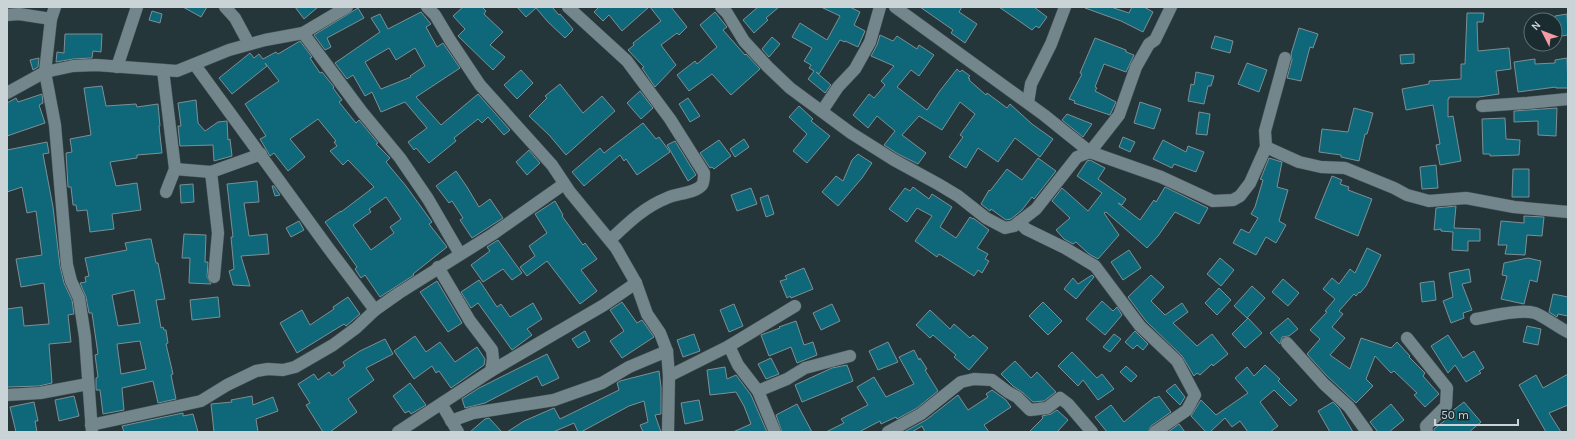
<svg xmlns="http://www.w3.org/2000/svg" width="1575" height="439" viewBox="0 0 1575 439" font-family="Karla,sans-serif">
  <rect width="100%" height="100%" fill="#25363a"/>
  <g fill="#0f687a" stroke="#7c8f94" fill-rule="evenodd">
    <polygon points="183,7 207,7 201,17"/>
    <polygon points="295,7 318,7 304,19"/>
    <polygon points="463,7 482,7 486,11 484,14 503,32 490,45 505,57 493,70 458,36 465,29 453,16"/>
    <polygon points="517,7 552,7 559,15 560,14 573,29 572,31 565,38 548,22 536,8 526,17"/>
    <polygon points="599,7 649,7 622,31 609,15 603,21 594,12"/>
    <polygon points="650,7 671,7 687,27 679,35 677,33 661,45 676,65 655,87 642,68 644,67 628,50 634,45 633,43 661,21"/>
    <polygon points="758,7 779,7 766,18 768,20 754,33 743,20"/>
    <polygon points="821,7 850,7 860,12 854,25 865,31 858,47 845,41 845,42 840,40 819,74 816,72 831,85 825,93 808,79 814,71 809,68 811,65 804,61 812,48 792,37 800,23 827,40 840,16"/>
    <polygon points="920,7 962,7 959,12 977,24 965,43 951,33 953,30"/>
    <polygon points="999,7 1034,7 1047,17 1039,28 1036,26 1032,30"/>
    <polygon points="1085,7 1111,7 1129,13 1132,7 1144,7 1153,12 1143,32 1121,21 1085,8"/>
    <polygon points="358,8 364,18 327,38 331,47 325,50 314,35"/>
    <polygon points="152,11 162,14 160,23 149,20"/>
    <path d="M421 12 431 24 426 27 437 47 443 43 460 68 416 97 441 125 478 94 510 130 504 135 488 117 482 123 478 119 454 138 456 141 429 163 416 148 414 150 408 142 427 128 405 102 381 112 372 92 365 96 353 75 347 79 335 63 380 32 371 18 380 14 388 29ZM389 48 396 60 415 48 425 66 410 76 411 77 381 89 365 62Z"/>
    <polygon points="715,12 727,27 723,30 745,55 746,54 760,69 731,95 712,74 689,91 677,75 695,61 697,64 717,47 700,25"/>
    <polygon points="1467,13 1484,13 1483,22 1477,22 1478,51 1509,48 1511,69 1496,71 1499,94 1479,97 1449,97 1449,99 1448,99 1448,117 1453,116 1461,161 1440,165 1436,145 1440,144 1433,105 1406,110 1402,89 1429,84 1429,81 1461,79 1461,64 1465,64"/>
    <polygon points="1567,14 1568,35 1555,37 1555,16"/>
    <polygon points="1299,28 1318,34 1313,48 1310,47 1301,81 1287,78 1292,60 1291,54"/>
    <polygon points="65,34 102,34 101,52 93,51 92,58 73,59 56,62 57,52 64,53"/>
    <polygon points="880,35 893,41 897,36 917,49 919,45 934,55 919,76 911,70 897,87 927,110 939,92 957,69 960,72 962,70 970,76 968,78 970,79 969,80 986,95 987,93 1007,108 1010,104 1032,124 1053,139 1040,157 1015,138 998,162 978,148 966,168 949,157 963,137 960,135 975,114 960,102 942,130 919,116 902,135 926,153 918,164 898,154 884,145 895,131 877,116 868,128 853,115 869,94 874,98 885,85 881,81 894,66 871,56 877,45"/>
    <polygon points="1215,36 1233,41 1230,53 1211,48"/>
    <polygon points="772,37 780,44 769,57 762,49"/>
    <polygon points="1095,38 1126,50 1126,52 1134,55 1126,72 1104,64 1095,87 1097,88 1095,91 1116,102 1110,115 1074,103 1075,101 1069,99 1082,74 1080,73"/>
    <path d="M300 41 312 57 310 58 320 73 322 72 334 87 333 88 342 100 339 102 356 123 359 120 378 143 376 144 390 158 386 162 406 186 432 222 429 224 447 247 413 274 414 275 380 297 365 275 361 278 355 269 357 267 325 222 341 211V212L374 187 348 160 343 165 330 151 337 146 334 142 336 141 318 119 290 139 305 157 288 171 274 153 270 156 260 139 266 136 245 104 279 81 265 63 267 66 232 94 219 78 250 53 254 58 259 54 263 59 276 52 278 54ZM386 197 401 219 390 227 394 233 371 250 353 225 371 212 369 209Z"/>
    <polygon points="1414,54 1414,63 1401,64 1400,55"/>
    <polygon points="39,58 38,67 33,70 30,60"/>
    <polygon points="1567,58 1568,88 1556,88 1556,87 1518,92 1514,62 1535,59 1535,64 1555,63 1555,60"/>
    <polygon points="1247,63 1267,70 1259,92 1238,84"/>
    <polygon points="521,70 533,83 517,99 504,85"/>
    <polygon points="1196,72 1214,76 1211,86 1208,86 1204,104 1188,101 1191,84 1194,85"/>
    <polygon points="560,84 583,113 602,96 615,111 566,155 550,136 529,116 547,98 545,96"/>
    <polygon points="102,86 106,106 136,104 137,107 158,104 160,126 159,126 162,153 137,155 137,158 110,162 116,186 137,183 141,210 112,214 114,229 90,232 87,210 77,211 76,205 73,205 71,187 68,187 66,153 72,152 70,139 91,135 84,88"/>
    <polygon points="640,91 653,108 641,119 627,103"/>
    <polygon points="42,94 43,103 39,105 45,123 7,136 7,103 16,98 18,102"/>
    <polygon points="688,98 700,116 690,122 679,104"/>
    <polygon points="196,100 198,123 205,131 218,122 227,121 228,140 230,139 232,156 214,161 213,145 180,146 178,126 181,126 178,103"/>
    <polygon points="1140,102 1161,109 1154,129 1134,123"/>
    <polygon points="799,106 813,119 811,121 830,136 807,163 793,151 807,134 789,117"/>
    <polygon points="1354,108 1373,113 1367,134 1365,134 1359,161 1341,157 1341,155 1319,152 1322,129 1348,132"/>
    <polygon points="1557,108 1556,136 1538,135 1538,121 1514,122 1514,111"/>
    <polygon points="1199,112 1210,114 1207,135 1196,134"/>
    <polygon points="1067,114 1092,124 1083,137 1062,120"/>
    <polygon points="1505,118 1506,139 1520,140 1519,155 1490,156 1490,154 1483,154 1482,119"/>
    <polygon points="643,123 656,139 659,137 670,152 637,175 626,159 624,161 620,155 584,186 572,172 600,148 604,153"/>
    <polygon points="1123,137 1135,142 1130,152 1119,147"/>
    <polygon points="744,139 749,147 735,157 730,149"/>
    <polygon points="719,140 731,156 714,169 712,167 710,168 700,153"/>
    <polygon points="1163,140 1186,152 1188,146 1204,152 1196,172 1174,164 1172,168 1153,159"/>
    <polygon points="675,141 696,175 688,181 667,145"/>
    <polygon points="47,142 49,153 43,154 53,207 60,266 64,283 72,300 74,314 68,315 71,342 49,344 52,383 39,386 7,387 7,309 22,307 24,326 49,324 44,283 21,287 16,259 42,255 36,211 27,213 22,187 7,192 7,150"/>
    <polygon points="529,150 540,163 527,175 516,162"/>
    <polygon points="858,154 872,163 862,178 838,206 822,192 836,176 843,181 852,160"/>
    <polygon points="1038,158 1056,171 1034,199 1032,197 1022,210 1011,219 1006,220 991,209 990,211 981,204 989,190 990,191 1007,169 1022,180"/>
    <polygon points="1269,158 1282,162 1277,187 1288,190 1279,221 1286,225 1276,243 1266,237 1256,255 1233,243 1241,229 1249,233 1258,218 1251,214 1255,207 1263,180 1260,179 1261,178"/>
    <polygon points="1090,160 1105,168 1098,179 1126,199 1122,205 1118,203 1140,220 1154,200 1156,202 1165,187 1208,208 1199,224 1175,212 1158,236 1147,248 1106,212 1104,213 1119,235 1098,259 1089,254 1076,242 1073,244 1064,239 1056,230 1070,218 1052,201 1062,188 1088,211 1102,193 1077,176 1087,161"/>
    <polygon points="1436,165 1438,188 1422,189 1420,167"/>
    <polygon points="1513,169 1529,169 1529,197 1512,197"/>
    <polygon points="456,171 467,187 479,207 490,199 503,218 472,238 460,220 463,218 452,201 449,203 436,186"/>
    <polygon points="1332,176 1342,180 1340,184 1349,187 1348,190 1372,199 1358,236 1315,218"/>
    <polygon points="257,181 259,202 244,203 249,236 267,234 269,254 241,256 250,286 233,285 229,271 234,269 231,237 233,237 227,184"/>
    <polygon points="193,184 194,202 181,203 180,185"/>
    <polygon points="272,186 274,186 280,195 275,196"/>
    <polygon points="913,187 929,199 932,194 952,207 940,227 956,238 970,217 973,219 973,218 989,230 977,248 988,254 985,259 989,261 982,273 978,270 974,276 939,254 937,257 915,241 932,216 917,208 907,222 889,209 905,188 910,191"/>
    <polygon points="751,188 757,204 737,211 731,195"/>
    <polygon points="768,195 774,214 766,217 760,198"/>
    <polygon points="555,201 563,215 562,216 583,245 585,243 597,259 581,270 597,291 580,304 547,261 527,276 520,267 535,256 529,246 547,233 535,214"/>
    <polygon points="1456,206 1454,228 1480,229 1480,241 1468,241 1468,251 1452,250 1453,232 1441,231 1441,229 1434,230 1436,208"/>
    <polygon points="1524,216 1544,217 1542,236 1527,235 1525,255 1505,254 1507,245 1498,245 1501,221 1524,223"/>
    <polygon points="299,221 304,230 291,237 286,228"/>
    <polygon points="184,234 206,235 205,262 208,262 207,277 211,284 189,283 190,258 182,258"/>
    <path d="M148 239H151L156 263H158L165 299 156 300 161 328 163 327 164 330H166L168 343 166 344 173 374 171 375 176 399 158 403 153 381 122 388 124 410 103 414 100 390H96V378L98 377 95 355 98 354 92 313H89L86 297 80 283 86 282 85 277 89 276 85 258 127 250 125 243ZM134 290 140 323 118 326 112 295ZM140 341 146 369 121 374 117 344Z"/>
    <polygon points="498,240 522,273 512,280 503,269 483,282 471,265 490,251 487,247"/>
    <polygon points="1367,248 1381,255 1366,286 1360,293 1359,292 1356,296 1354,294 1339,311 1343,314 1332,327 1345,338 1330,355 1350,369 1361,338 1391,348 1397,342 1410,356 1409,357 1425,373 1423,376 1439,394 1425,407 1414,395 1417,393 1394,371 1391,373 1375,356 1366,379 1373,386 1356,403 1326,375 1307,354 1320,339 1310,330 1327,312 1325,311 1335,299 1323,289 1332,278 1339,284 1350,269 1355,273"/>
    <polygon points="1129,250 1141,268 1123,280 1111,262"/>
    <polygon points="1220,258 1234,270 1221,286 1207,274"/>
    <polygon points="1528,258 1541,261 1537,282 1530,280 1524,304 1501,299 1507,276 1502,275 1504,263"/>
    <polygon points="804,268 813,289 791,298 790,296 787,298 780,281 787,279 785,276"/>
    <polygon points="1469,269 1471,282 1462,284 1472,310 1463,313 1464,318 1451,323 1443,301 1453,297 1449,273"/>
    <polygon points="1092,275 1094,277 1076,299 1064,289 1073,278 1078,284"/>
    <polygon points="1151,275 1164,287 1151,301 1165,315 1182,303 1188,312 1173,323 1197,346 1212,334 1228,354 1213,366 1212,364 1200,375 1197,373 1194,376 1182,356 1146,321 1128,297"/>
    <polygon points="1283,279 1299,293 1288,306 1272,292"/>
    <polygon points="479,280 497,307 501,304 510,317 533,303 542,319 527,329 532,335 512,350 478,303 471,308 461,292"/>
    <polygon points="437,281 462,323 448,332 420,292"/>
    <polygon points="1434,281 1436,300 1422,302 1420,283"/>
    <polygon points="1252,286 1265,298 1247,318 1234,306"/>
    <polygon points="1219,288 1231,300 1217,315 1205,303"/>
    <polygon points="1553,294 1568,297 1568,316 1558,314 1557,317 1549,312"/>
    <polygon points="218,297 220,317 192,320 190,300"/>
    <polygon points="348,297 360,314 346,326 344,324 297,353 280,323 302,310 310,325 334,309 333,307"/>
    <polygon points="1102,301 1113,311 1117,307 1122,315 1105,335 1086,319"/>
    <polygon points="622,302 637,323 642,320 654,337 622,358 610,341 624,331 610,310"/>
    <polygon points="1043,302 1062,321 1048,335 1029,316"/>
    <polygon points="734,304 743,326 729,332 720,310"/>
    <polygon points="832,304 840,321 821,330 813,313"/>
    <polygon points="930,310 950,329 954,324 970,338 973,335 988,348 969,370 954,357 956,355 933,335 930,338 916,325"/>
    <polygon points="1248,318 1262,333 1245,348 1232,334"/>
    <polygon points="1288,318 1298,329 1289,336 1282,337 1280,344 1270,333"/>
    <polygon points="796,321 804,345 813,342 817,355 797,363 791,347 769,356 761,335 780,328 779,327"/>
    <polygon points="1527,326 1541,329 1538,345 1523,342"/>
    <polygon points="585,331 590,341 578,348 572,339"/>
    <polygon points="1135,331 1148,344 1143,350 1137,345 1133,349 1125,342"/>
    <polygon points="694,334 700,351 683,357 677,340"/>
    <polygon points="1114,334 1121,339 1110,352 1103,347"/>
    <polygon points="1448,335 1463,358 1474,351 1484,368 1479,371 1481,373 1466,382 1455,365 1448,373 1431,346"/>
    <polygon points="415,336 426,352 440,342 455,362 477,347 485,359 484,365 451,388 439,371 436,373 432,366 414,379 394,351"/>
    <polygon points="385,339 393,354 366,368 374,380 348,399 357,412 330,432 323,432 306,405 310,403 298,384 314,374 318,380 329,372 332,376 345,366 343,362 360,351"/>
    <polygon points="888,342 898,362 878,370 869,351"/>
    <polygon points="914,350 919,360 920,358 927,369 925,370 938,391 917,408 897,419 896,417 881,424 880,421 859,432 826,432 844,423 841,419 868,405 857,387 874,377 886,397 914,384 899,357"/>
    <polygon points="1072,352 1097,378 1102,374 1114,389 1098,400 1083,380 1078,386 1058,366"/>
    <polygon points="547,354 559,378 542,386 537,376 485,403 465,408 462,399 479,388"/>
    <polygon points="771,358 779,374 766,379 758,364"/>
    <polygon points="1015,361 1031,378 1037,372 1056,392 1044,401 1033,402 1022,392 1013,386 1001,374"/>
    <polygon points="847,365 853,381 802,402 795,385 832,368"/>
    <polygon points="1265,365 1280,379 1278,381 1297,400 1290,406 1274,390 1260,402 1278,426 1270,432 1248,432 1240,421 1232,427 1225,418 1210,432 1206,432 1191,416 1201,400 1216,415 1248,393 1235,378 1247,367 1254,376"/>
    <polygon points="1126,366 1137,376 1131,382 1120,372"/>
    <polygon points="725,367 727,379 736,375 751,395 767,432 733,432 751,424 744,406 736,392 710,395 707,370"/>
    <polygon points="659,371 661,387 661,414 655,415 661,432 643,432 640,425 648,422 644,401 629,406 581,432 578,432 574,423 553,432 507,432 524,421 554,408 560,419 619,390 617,383 620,381"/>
    <polygon points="1568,374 1568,405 1549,413 1561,432 1546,432 1519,385 1536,375 1543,388"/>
    <polygon points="410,383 426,405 411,414 409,411 405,413 393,396"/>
    <polygon points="1175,384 1185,397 1180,405 1166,391"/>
    <polygon points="992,390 1006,400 1011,407 984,425 989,432 925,432 922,426 912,432 904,432 926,420 958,395 968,410 988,397 986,394"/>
    <polygon points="74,396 79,416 59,421 55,400"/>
    <polygon points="252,396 253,405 273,397 278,411 256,419 258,432 214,432 211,404 232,402 231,400"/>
    <polygon points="1159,396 1171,412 1151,426 1148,432 1107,432 1095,417 1111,405 1124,422 1142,407 1155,397 1156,398"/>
    <polygon points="699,400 703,420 685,424 681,403"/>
    <polygon points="34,402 38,421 35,421 37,432 16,432 10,407"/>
    <polygon points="1333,402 1339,408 1353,432 1330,432 1318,411"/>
    <polygon points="1464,402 1481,422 1469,432 1434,432 1434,429 1448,418 1446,416 1447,415"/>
    <polygon points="797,404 812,432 782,432 776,415"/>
    <polygon points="1391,404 1404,420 1389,432 1378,432 1370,422"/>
    <polygon points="1057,410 1068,420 1057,432 1029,432 1043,418 1042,416 1051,414"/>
    <polygon points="183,413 183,416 193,414 198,432 124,432 122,426"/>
    <polygon points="489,418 502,432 470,432 485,419"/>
    <polygon points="1179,424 1185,432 1168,432"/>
  </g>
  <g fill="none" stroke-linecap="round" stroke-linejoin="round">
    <defs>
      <g id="minor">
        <polyline points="55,7 51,19 45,72 55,125 67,265 71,281 79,298 85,337 92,432"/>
        <polyline points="225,7 235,18 249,44"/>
        <polyline points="427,7 435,15 450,40 480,85 552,165 570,192 616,248 636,283 647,314 660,333 667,351 669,376 668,432"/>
        <path d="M568 7 627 61 670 119 704 173C704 177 704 182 702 185 694 194 677 193 667 198 644 207 627 224 610 240"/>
        <polyline points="721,7 727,13 744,41 768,67 790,88 851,133 894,160 938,184 958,196 986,218 1005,228 1014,226 1036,209 1077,157 1090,152 1119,115 1136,67 1149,44 1155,40 1171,7"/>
        <polyline points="895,7 1044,115 1090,152 1161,177 1213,201 1233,200 1240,196 1250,183 1266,147 1265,131 1285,58"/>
        <polyline points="7,15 19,14 51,19"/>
        <polyline points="303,33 362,112 400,158 428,199 460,254"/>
        <polyline points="195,65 329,249 375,310"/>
        <polyline points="117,67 137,7"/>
        <polyline points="163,70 175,169 166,192"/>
        <polyline points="7,93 45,72 73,66 96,65 177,71 229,50 265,40 303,33 347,7"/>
        <polyline points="1028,103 1031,84 1051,44 1065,7"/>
        <polyline points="1482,106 1527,103 1568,99"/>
        <polyline points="822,111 838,87 855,69 870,42 880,7"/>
        <polyline points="1266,147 1299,162 1321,167 1345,168 1394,188 1407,195 1429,201 1466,198 1514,207 1568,212"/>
        <polyline points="175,169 211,172 261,154"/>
        <polyline points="211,172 218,233 214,277"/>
        <polyline points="1019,222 1026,229 1065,248 1095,266 1140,326 1177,361 1195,395 1187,410 1155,432"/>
        <polyline points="438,267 470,321 492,350 493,359 491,371"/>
        <path d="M1476 319C1493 316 1519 309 1535 313 1542 315 1559 328 1568 332"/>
        <polyline points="1407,338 1447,388 1446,406 1426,426 1427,432"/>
        <polyline points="1287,343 1324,384 1349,407 1367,432"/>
        <polyline points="729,346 738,365 758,391 775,432"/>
        <polyline points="669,376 729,346 795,306"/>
        <polyline points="758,391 787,379 805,368 850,356"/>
        <polyline points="7,395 40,393 88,384"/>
        <polyline points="442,405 458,432"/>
        <polyline points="451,421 473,413 554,400 602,383 629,367 667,351"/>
        <polyline points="91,425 201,401 227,385 256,371 268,369 283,370 295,367 333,345 356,328 375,310 399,293 493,234 564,184"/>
        <polyline points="398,432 491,371 604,305 636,283"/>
        <polyline points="888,432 921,414 961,382 974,379 992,380 1008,392 1017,397 1030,410 1047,408 1060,398 1068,404 1092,432"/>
      </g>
    </defs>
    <use href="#minor" stroke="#465458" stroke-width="13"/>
    <use href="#minor" stroke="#73868b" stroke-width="12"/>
  </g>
  <rect width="1575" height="439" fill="none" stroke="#cad4d7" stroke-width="16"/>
  <g transform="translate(1543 32) rotate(312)"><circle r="19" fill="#1b2c30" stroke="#616f73"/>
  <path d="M0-3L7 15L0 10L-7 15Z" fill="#f49aa3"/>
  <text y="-6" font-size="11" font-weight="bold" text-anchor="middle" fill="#cad4d7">N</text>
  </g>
  <path d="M1435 419v6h83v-6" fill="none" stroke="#cad4d7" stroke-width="2"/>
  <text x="1441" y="419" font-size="12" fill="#cad4d7" stroke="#1b2c30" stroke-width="3" paint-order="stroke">50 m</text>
</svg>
